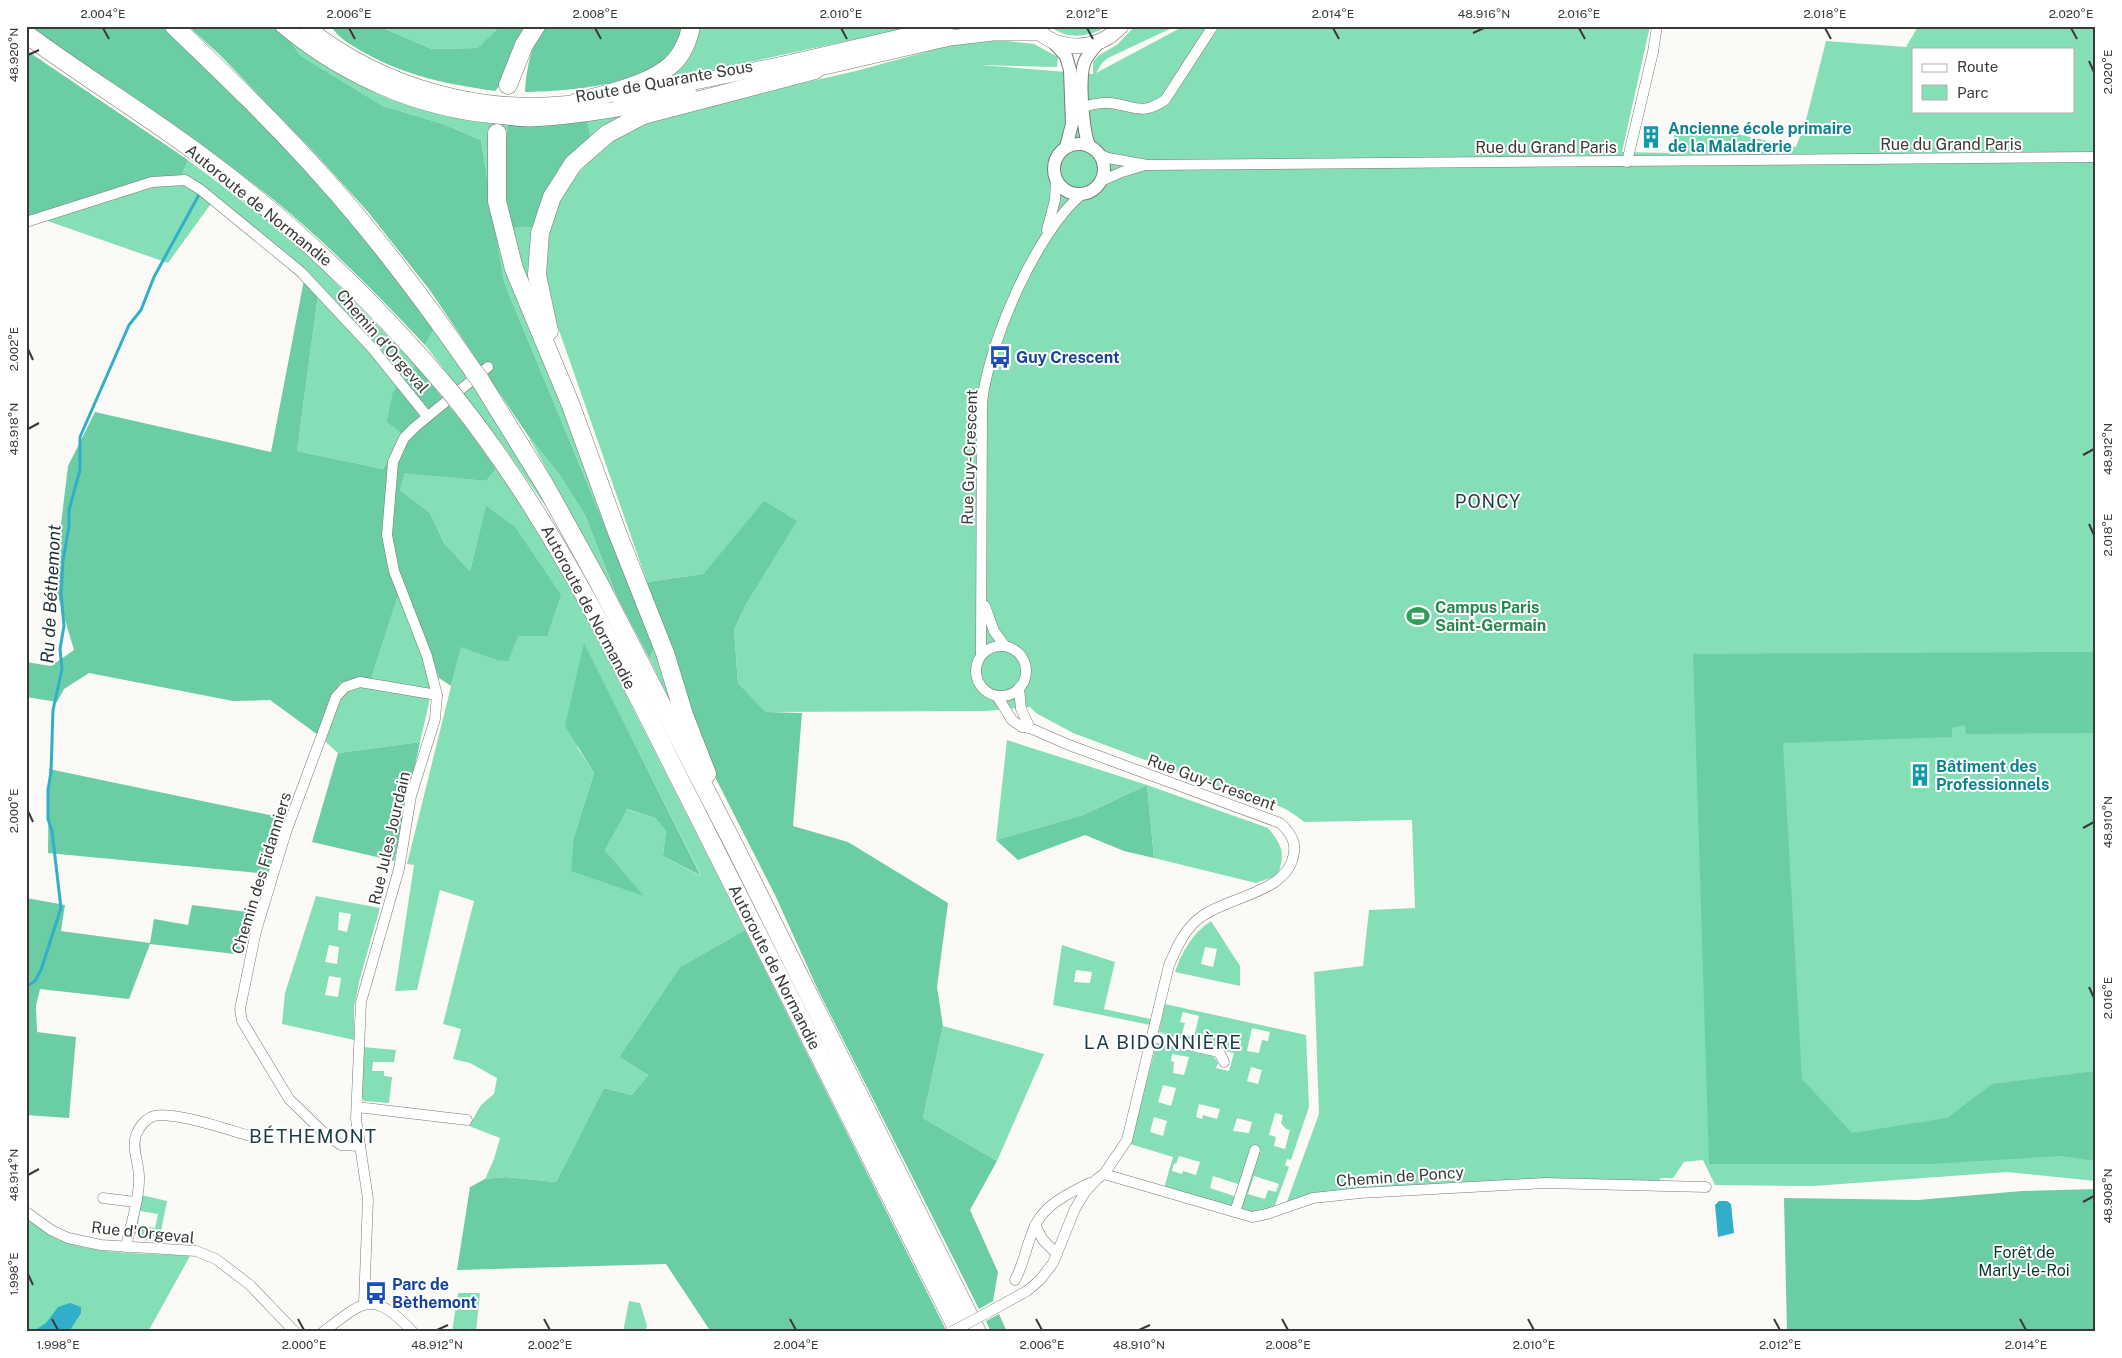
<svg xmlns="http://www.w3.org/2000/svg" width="2122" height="1358" viewBox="0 0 2122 1358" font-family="'Public Sans',sans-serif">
  <rect width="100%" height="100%" fill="#fcfaf6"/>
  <g fill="#84dfb7" fill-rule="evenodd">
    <polygon points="378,26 500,26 479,48 432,49"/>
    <polygon points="697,26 917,26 666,80 680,64"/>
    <path d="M1049 26H1107C1088 38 1068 40 1049 26Z"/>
    <path d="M1135 26H1176L1108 58 1102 63 1096 73 1184 26H1650L1622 152 1671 153 1674 135 1723 131 1796 147 1806 120 1826 41 1906 47 1916 30V26H2096V1181L2007 1172 1813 1186 1715 1185 1703 1160 1684 1162 1673 1178H1661L1658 1182 1589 1180 1286 1204 1319 1114 1314 972 1363 966 1369 910 1415 908 1412 820 1304 822C1290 810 1271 800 1252 800L1073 733 1036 713 1030 707 985 711 766 712 738 683 734 630 747 602 764 502 703 574 647 582 553 313 545 275 547 232 566 188 584 166 612 138 656 116 856 71 951 45 991 39 1034 44 1058 57 1057 67 979 65 1093 74V62L1099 55 1117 45ZM1913 49H2073V111H1913Z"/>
    <path d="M290 41C317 58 344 77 372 91 414 112 462 119 508 125V134L494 133V195L659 652 679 720 650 660 654 645 504 282 481 140 443 124 383 106 301 56Z"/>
    <polygon points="637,111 591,138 587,120"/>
    <polygon points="188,160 294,240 416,365 393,391 403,434 383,469 297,451 318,295 213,201 168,263 39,218 181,178"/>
    <polygon points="536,227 532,297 511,228"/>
    <polygon points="435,327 490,405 565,534 500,441 425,345"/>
    <polygon points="527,434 559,474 585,515 617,597"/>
    <path d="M496 469 522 506 574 592 745 930 680 967 619 1057 648 1075 632 1095 604 1088 556 1182 506 1177 485 1179 494 1159 500 1138 469 1126 481 1105 494 1094 497 1078 470 1063 453 1059 461 1029 443 1024 474 901 440 890 417 990 395 991 414 865 407 864 461 646 496 660 486 507 470 571 444 543 430 513 400 490 405 472 486 481ZM584 644 701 875 700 876 663 856 666 831 655 818 626 809 605 850 643 895 574 837 594 773 577 747Z"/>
    <polygon points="403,579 439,678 431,694 420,742 338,753 318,735 340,682 369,685"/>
    <path d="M1007 740 1147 785 1268 828C1283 847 1285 852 1278 875L1256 883 1154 858 1147 785 1083 815 996 840Z"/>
    <path d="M316 896 380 908 360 978 354 1007V1040L282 1024 285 993ZM339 912 351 914 347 932 338 930ZM329 945 339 947 337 964 325 962ZM329 976 341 978 338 997 325 995Z"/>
    <path d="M1211 921 1240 966V986L1175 972C1182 951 1193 933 1211 921ZM1205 947 1217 949 1213 967 1201 964Z"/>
    <path d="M1062 945 1115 962 1104 1009 1151 1019 1150 1025 1053 1005ZM1076 970 1092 972 1090 983 1074 982Z"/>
    <path d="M1165 1004 1306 1035 1309 1107 1291 1160 1287 1159 1285 1165 1289 1167 1274 1208 1250 1213 1239 1210 1257 1154 1261 1152 1257 1145 1249 1149 1251 1152 1241 1185 1213 1176 1210 1188 1237 1197 1233 1208 1164 1188 1173 1157 1130 1144 1157 1042 1212 1054 1218 1063 1216 1068 1229 1071 1234 1053 1167 1038 1164 1033 1159 1032ZM1183 1012 1199 1016 1194 1037 1182 1034 1185 1023 1180 1022ZM1252 1028 1270 1032 1268 1041 1262 1040 1259 1053 1247 1051ZM1172 1054 1189 1057 1184 1075 1173 1073 1174 1062 1171 1061ZM1251 1067 1262 1070 1258 1084 1247 1081ZM1163 1085 1176 1088 1171 1106 1158 1102ZM1199 1104 1220 1109 1217 1119 1203 1115 1202 1119 1196 1117ZM1275 1113 1283 1115 1281 1123 1286 1129 1290 1130 1285 1149 1274 1146 1276 1137 1269 1135ZM1154 1117 1167 1121 1163 1136 1150 1132ZM1237 1118 1252 1122 1249 1133 1233 1131ZM1179 1156 1200 1162 1196 1175 1183 1171 1182 1174 1172 1171 1174 1163 1176 1164ZM1254 1176 1279 1184 1276 1192 1268 1190 1265 1199 1248 1194Z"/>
    <polygon points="943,1026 1044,1054 997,1161 923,1118"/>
    <polygon points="363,1047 396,1050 394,1062 373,1062 372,1071 384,1071 384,1076 392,1077 389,1103 364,1101 361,1095"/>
    <path d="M141 1195 167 1201 159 1241 140 1240 133 1230ZM140 1211 158 1214 155 1228 138 1225Z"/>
    <path d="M26 1218C36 1224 45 1233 55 1238 89 1255 152 1253 190 1256L149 1330 152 1332H26Z"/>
    <polygon points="458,1293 480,1293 476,1332 452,1332"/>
    <polygon points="629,1301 640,1303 647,1326 645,1332 623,1332"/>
  </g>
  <g fill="#6bcda3">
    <path d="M29 26H162L256 111 316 178 435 327 425 345C377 294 328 244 274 200 196 137 111 83 29 26Z"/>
    <polygon points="188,26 273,26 290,41 301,56 383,106 443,124 481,140 504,282 654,645 650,660 617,597 585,515 559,474 527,434 429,289 368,212 312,150 221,56"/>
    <path d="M331 26H378L432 49 478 48 500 26H531L503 82 495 91C446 84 406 76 363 52 350 44 339 39 331 26Z"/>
    <path d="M543 26H684C682 33 681 42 676 48 647 86 570 91 525 92 526 71 531 44 543 26Z"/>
    <polygon points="26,50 188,160 181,178 26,225"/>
    <polygon points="587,120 591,138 536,227 511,228 503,197 503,161 508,125"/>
    <polygon points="304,280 318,295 297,451 383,469 403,434 387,422 393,391 416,365 466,427 496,469 486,481 405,473 400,490 430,513 444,543 470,571 486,506 515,527 561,595 547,636 518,636 508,661 496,660 461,647 451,686 439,678 403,580 369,685 340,682 318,735 270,700 233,701 89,673 64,689 57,702 26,697 26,662 51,666 74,650 54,583 68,466 95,412 271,452"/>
    <polygon points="764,501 797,521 747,602 734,630 738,683 766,712 802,713 793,826 848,842 948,903 937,987 943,1026 923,1118 997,1161 970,1210 998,1272 993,1301 979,1309 818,990 776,897 714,775 695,729 647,582 703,574"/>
    <polygon points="584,643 701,876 663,856 666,831 655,818 627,809 605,850 644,896 571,871 574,837 594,773 565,726"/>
    <polygon points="2096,652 2096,733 1966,734 1965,725 1952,728 1952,737 1783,743 1802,1079 1852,1133 1947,1118 1992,1084 2096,1071 2096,1161 2061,1156 1930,1164 1709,1164 1693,654"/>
    <polygon points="420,742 394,861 312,842 338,753"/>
    <polygon points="49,769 274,816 279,838 268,874 48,853"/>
    <polygon points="1147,785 1154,858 1124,851 1085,835 1018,860 996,840 1083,815"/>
    <polygon points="26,898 65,905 61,931 150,943 154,919 188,925 192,905 256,913 243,955 150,944 129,999 40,989 36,1006 37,1032 76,1037 69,1118 26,1115"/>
    <polygon points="745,930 947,1332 711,1332 666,1264 457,1270 470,1187 485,1179 506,1177 556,1182 604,1088 632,1095 648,1075 619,1057 680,967"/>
    <polygon points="2096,1189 2096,1332 1787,1332 1784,1198 1918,1200 2022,1191"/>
    <polygon points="999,1314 1007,1332 991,1332 986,1321"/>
  </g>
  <g fill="#31aec9">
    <polygon points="1719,1201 1727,1201 1731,1204 1734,1233 1718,1237 1715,1205"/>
    <polygon points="70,1303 81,1307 81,1313 69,1332 26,1332 26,1329 35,1330 46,1323 58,1307"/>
  </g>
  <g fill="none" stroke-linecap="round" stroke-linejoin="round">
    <polyline stroke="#31aec9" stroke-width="3" points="26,987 35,981 41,970 61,908 52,831 48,819 48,790 51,772 53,710 62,669 60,649 64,626 61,593 63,561 69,526 69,510 80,470 80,437 129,325 141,310 154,277 201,191"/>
    <defs>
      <g id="minor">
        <path d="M1083 107C1091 105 1101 102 1110 103 1135 106 1141 116 1165 100L1213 26"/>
        <polyline points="1100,155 1108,158 1147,165 2096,157"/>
        <polyline points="1627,162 1653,52 1657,26"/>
        <polyline points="1101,181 1122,172 1142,166"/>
        <polyline points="26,222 152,182 185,180 201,190 301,272 373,349 427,416"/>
        <polyline points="1047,230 1055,200 1056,180"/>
        <polyline points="985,606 994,631 1005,646"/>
        <circle cx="1001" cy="671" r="25"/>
        <path d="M981 655 982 403C988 344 1036 232 1082 194"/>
        <polyline points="1019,688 1021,709 1030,728"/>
        <polyline points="1153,1037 1219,1052 1224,1062"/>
        <polyline points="357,1107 467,1120"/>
        <polyline points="360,1146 341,1145 322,1131 289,1099 242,1021 240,1009 256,931 286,832 336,697 345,687 360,682 437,695"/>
        <polyline points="1104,1174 1252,1217 1267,1214 1313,1198 1360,1193 1545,1183 1706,1187"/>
        <polyline points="103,1198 135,1202"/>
        <polyline points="26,1212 51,1230 68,1238 101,1245 196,1251 216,1259 250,1285 295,1332"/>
        <polyline points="1235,1212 1255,1150"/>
        <polyline points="1035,1225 1043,1240 1057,1254"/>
        <path d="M126 1247C130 1226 139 1202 139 1180 140 1164 131 1149 136 1135 139 1127 146 1118 154 1116 175 1111 231 1131 254 1137"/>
        <path d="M1015 1280C1025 1262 1027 1240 1037 1222 1048 1202 1071 1193 1089 1183"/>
        <polyline points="364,1303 368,1199 356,1119 361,1002 399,869 411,796 435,719 437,695 427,656 394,571 387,535 393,462 404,438 415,427 488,367"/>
        <path d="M985 1314 1027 1291 1040 1280 1053 1263 1075 1209 1085 1192 1097 1179 1104 1174 1127 1140 1169 965C1177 947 1185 928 1201 917 1228 896 1290 893 1294 852 1296 840 1289 831 1280 823L1069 745 1030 728 1022 727 1012 720 997 696"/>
        <path d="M323 1332C364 1301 372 1289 413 1332"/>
      </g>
      <g id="tertiary">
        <polyline points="1053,42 1066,56 1070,70 1072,124 1066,147"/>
        <circle cx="1079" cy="169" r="25"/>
        <path d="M1089 146C1083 130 1078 77 1085 61 1088 54 1094 48 1099 42"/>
      </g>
      <g id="primary">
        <path d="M283 26C343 76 419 110 497 116 507 117 518 119 528 119 583 117 636 106 690 95"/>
        <path d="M306 26C383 88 488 117 586 101"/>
        <path d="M1033 26C1057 53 1097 52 1121 26"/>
        <polyline points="803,72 950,38 993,33 1039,33"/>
        <polyline points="618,96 656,90 783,64 947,26"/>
      </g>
      <g id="motorway">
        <path d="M174 26C225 75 276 124 323 177 378 238 427 304 474 372"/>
        <path d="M26 34C87 79 152 118 212 164 300 230 378 306 449 390"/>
        <polyline points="508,85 524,45 536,26"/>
        <path d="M575 103C603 94 651 85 672 64 682 55 689 39 691 26"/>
        <polyline points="497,133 497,201 514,269 570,403 617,532 665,653 684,715 707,774"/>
        <polyline points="549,331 537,275 540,233 552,197 573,164 607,134 643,115 815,70"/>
        <polyline points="480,380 546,487 599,583 734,845 977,1332"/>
        <path d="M457 400C553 521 616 653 685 790 777 970 867 1151 959 1332"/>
      </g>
    </defs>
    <use href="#minor" stroke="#7a7875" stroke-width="11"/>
    <use href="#tertiary" stroke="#7a7875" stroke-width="14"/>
    <use href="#primary" stroke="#7a7875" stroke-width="16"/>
    <use href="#motorway" stroke="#7a7875" stroke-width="19"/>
    <use href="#minor" stroke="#fff" stroke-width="10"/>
    <use href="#tertiary" stroke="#fff" stroke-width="12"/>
    <use href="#primary" stroke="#fff" stroke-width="15"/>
    <use href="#motorway" stroke="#fff" stroke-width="18"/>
    <defs>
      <polyline id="minor-bridge" points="951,1332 985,1314"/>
      <g id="motorway-bridge">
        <polyline points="474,372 480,380"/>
        <polyline points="449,390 457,400"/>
      </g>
    </defs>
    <use href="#minor-bridge" stroke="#7a7875" stroke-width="11" stroke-linecap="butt"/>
    <use href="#motorway-bridge" stroke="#7a7875" stroke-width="19" stroke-linecap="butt"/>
    <use href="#minor-bridge" stroke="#fff" stroke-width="10"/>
    <use href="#motorway-bridge" stroke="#fff" stroke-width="18"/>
  </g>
  <path fill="none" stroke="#3a3938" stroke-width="2" d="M103 28 109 39M349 28 355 39M595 28 601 39M841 28 847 39M1087 28 1093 39M1333 28 1339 39M1579 28 1585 39M1825 28 1831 39M2071 28 2077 39M1473 33 1484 28M28 55 39 50M2089 61 2094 72M28 349 33 360M28 429 39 423M2083 455 2094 449M2089 524 2094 535M28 811 33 822M2083 828 2094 822M2089 987 2094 998M28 1175 39 1169M2083 1202 2094 1196M28 1274 33 1285M52 1319 58 1330M298 1319 304 1330M544 1319 550 1330M790 1319 796 1330M1036 1319 1042 1330M1282 1319 1288 1330M1528 1319 1534 1330M1774 1319 1780 1330M2020 1319 2026 1330M437 1330 448 1325M1139 1330 1150 1325"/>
  <defs>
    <symbol id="building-bare" viewBox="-9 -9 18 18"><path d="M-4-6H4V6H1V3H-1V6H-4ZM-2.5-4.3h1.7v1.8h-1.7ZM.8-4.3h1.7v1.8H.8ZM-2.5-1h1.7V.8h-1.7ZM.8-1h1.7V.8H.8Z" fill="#0f9aa8" stroke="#fff" stroke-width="2.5" paint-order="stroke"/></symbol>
    <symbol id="bus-bare" viewBox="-9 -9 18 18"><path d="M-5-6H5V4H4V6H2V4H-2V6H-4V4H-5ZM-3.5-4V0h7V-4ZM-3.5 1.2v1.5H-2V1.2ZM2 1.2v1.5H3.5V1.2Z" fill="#1a4fb4" stroke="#fff" stroke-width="2.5" paint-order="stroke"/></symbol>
    <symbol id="stadium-bare" viewBox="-9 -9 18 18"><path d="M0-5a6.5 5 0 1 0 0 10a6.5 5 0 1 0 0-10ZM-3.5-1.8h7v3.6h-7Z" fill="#2e9e5b" stroke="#fff" stroke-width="2.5" paint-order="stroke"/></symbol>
  </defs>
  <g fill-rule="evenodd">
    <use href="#building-bare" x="1635" y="121" width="32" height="32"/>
    <use href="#bus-bare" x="984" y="341" width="32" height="32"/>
    <use href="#stadium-bare" x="1402" y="600" width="32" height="32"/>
    <use href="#building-bare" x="1904" y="759" width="32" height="32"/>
    <use href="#bus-bare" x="360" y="1277" width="32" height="32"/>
  </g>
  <g text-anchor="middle" stroke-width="4" stroke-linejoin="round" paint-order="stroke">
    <g font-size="16" fill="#3a3938" stroke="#fff">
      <text transform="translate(664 81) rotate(-10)" y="6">Route de Quarante Sous</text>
      <text x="1951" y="150">Rue du Grand Paris</text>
      <text x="1546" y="153">Rue du Grand Paris</text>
      <text transform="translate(259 205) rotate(39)" y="6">Autoroute de Normandie</text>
      <text transform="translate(383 341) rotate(49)" y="6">Chemin d'Orgeval</text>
      <text transform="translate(969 457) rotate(-88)" y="6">Rue Guy-Crescent</text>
      <text transform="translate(589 607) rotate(62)" y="6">Autoroute de Normandie</text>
      <text transform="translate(1212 782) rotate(20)" y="6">Rue Guy-Crescent</text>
      <text transform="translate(389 838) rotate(-77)" y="6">Rue Jules Jourdain</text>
      <text transform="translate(261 873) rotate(-73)" y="6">Chemin des Fidanniers</text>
      <text transform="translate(775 967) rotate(63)" y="6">Autoroute de Normandie</text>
      <text transform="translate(1400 1176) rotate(-4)" y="6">Chemin de Poncy</text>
      <text transform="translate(143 1232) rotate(6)" y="6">Rue d'Orgeval</text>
    </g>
    <g font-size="16" font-weight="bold" fill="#0d838f" stroke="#fff" text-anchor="start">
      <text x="1668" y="134">Ancienne école primaire<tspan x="1668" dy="18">de la Maladrerie</tspan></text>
      <text x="1936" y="772">Bâtiment des<tspan x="1936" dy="18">Professionnels</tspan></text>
    </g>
    <g font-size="16" font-weight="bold" fill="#164399" stroke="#fff" text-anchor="start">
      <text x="1016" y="363">Guy Crescent</text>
      <text x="392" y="1290">Parc de<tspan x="392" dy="18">Bèthemont</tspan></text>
    </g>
    <g font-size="16" font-weight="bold" fill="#27864d" stroke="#fff" text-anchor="start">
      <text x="1435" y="613">Campus Paris<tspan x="1435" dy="18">Saint-Germain</tspan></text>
    </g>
    <g font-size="16" fill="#0d3928" stroke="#fff">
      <text x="2024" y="1258">Forêt de<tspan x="2024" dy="18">Marly-le-Roi</tspan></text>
    </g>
    <g font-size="18" letter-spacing="1" fill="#1b3c43" stroke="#fff">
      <text x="1488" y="508">PONCY</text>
    </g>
    <g font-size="18" font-style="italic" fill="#1d3237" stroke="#fff">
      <text transform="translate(51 594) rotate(-87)" y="6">Ru de Béthemont</text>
    </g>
    <g font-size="19" letter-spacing="1" fill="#1b3c43" stroke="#fff">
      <text x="1163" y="1049">LA BIDONNIÈRE</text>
      <text x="313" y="1143">BÉTHEMONT</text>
    </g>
  </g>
  <rect width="2122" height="1358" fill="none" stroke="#ffffff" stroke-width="55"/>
  <rect x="1912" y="48" width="162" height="65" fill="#ffffff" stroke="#b0b0af"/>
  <rect x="1922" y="64" width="25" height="8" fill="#ffffff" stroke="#b0b0af"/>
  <text x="1957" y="72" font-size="15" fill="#3a3938">Route</text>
  <rect x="1922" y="85" width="25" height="15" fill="#84dfb7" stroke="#b0b0af"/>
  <text x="1957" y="98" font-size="15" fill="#3a3938">Parc</text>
  <rect x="28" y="28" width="2066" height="1302" fill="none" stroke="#3a3938" stroke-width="2"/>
  <g font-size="12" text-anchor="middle" fill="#3a3938">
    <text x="103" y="18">2.004°E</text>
    <text x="349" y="18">2.006°E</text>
    <text x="595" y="18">2.008°E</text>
    <text x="841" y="18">2.010°E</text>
    <text x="1087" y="18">2.012°E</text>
    <text x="1333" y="18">2.014°E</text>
    <text x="1484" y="18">48.916°N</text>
    <text x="1579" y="18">2.016°E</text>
    <text x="1825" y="18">2.018°E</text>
    <text x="2071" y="18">2.020°E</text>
    <text transform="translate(14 55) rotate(-90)" y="4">48.920°N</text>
    <text transform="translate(2108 72) rotate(-90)" y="4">2.020°E</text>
    <text transform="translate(14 349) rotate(-90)" y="4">2.002°E</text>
    <text transform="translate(14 429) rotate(-90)" y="4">48.918°N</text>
    <text transform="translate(2108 449) rotate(-90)" y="4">48.912°N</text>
    <text transform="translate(2108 535) rotate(-90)" y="4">2.018°E</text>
    <text transform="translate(14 811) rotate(-90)" y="4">2.000°E</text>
    <text transform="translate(2108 822) rotate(-90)" y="4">48.910°N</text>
    <text transform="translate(2108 998) rotate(-90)" y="4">2.016°E</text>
    <text transform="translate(14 1175) rotate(-90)" y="4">48.914°N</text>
    <text transform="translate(2108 1196) rotate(-90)" y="4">48.908°N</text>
    <text transform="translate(14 1274) rotate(-90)" y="4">1.998°E</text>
    <text x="58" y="1349">1.998°E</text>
    <text x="304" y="1349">2.000°E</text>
    <text x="437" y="1349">48.912°N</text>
    <text x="550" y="1349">2.002°E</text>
    <text x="796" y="1349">2.004°E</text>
    <text x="1042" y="1349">2.006°E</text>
    <text x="1139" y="1349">48.910°N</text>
    <text x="1288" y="1349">2.008°E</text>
    <text x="1534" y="1349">2.010°E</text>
    <text x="1780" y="1349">2.012°E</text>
    <text x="2026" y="1349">2.014°E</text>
  </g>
</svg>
